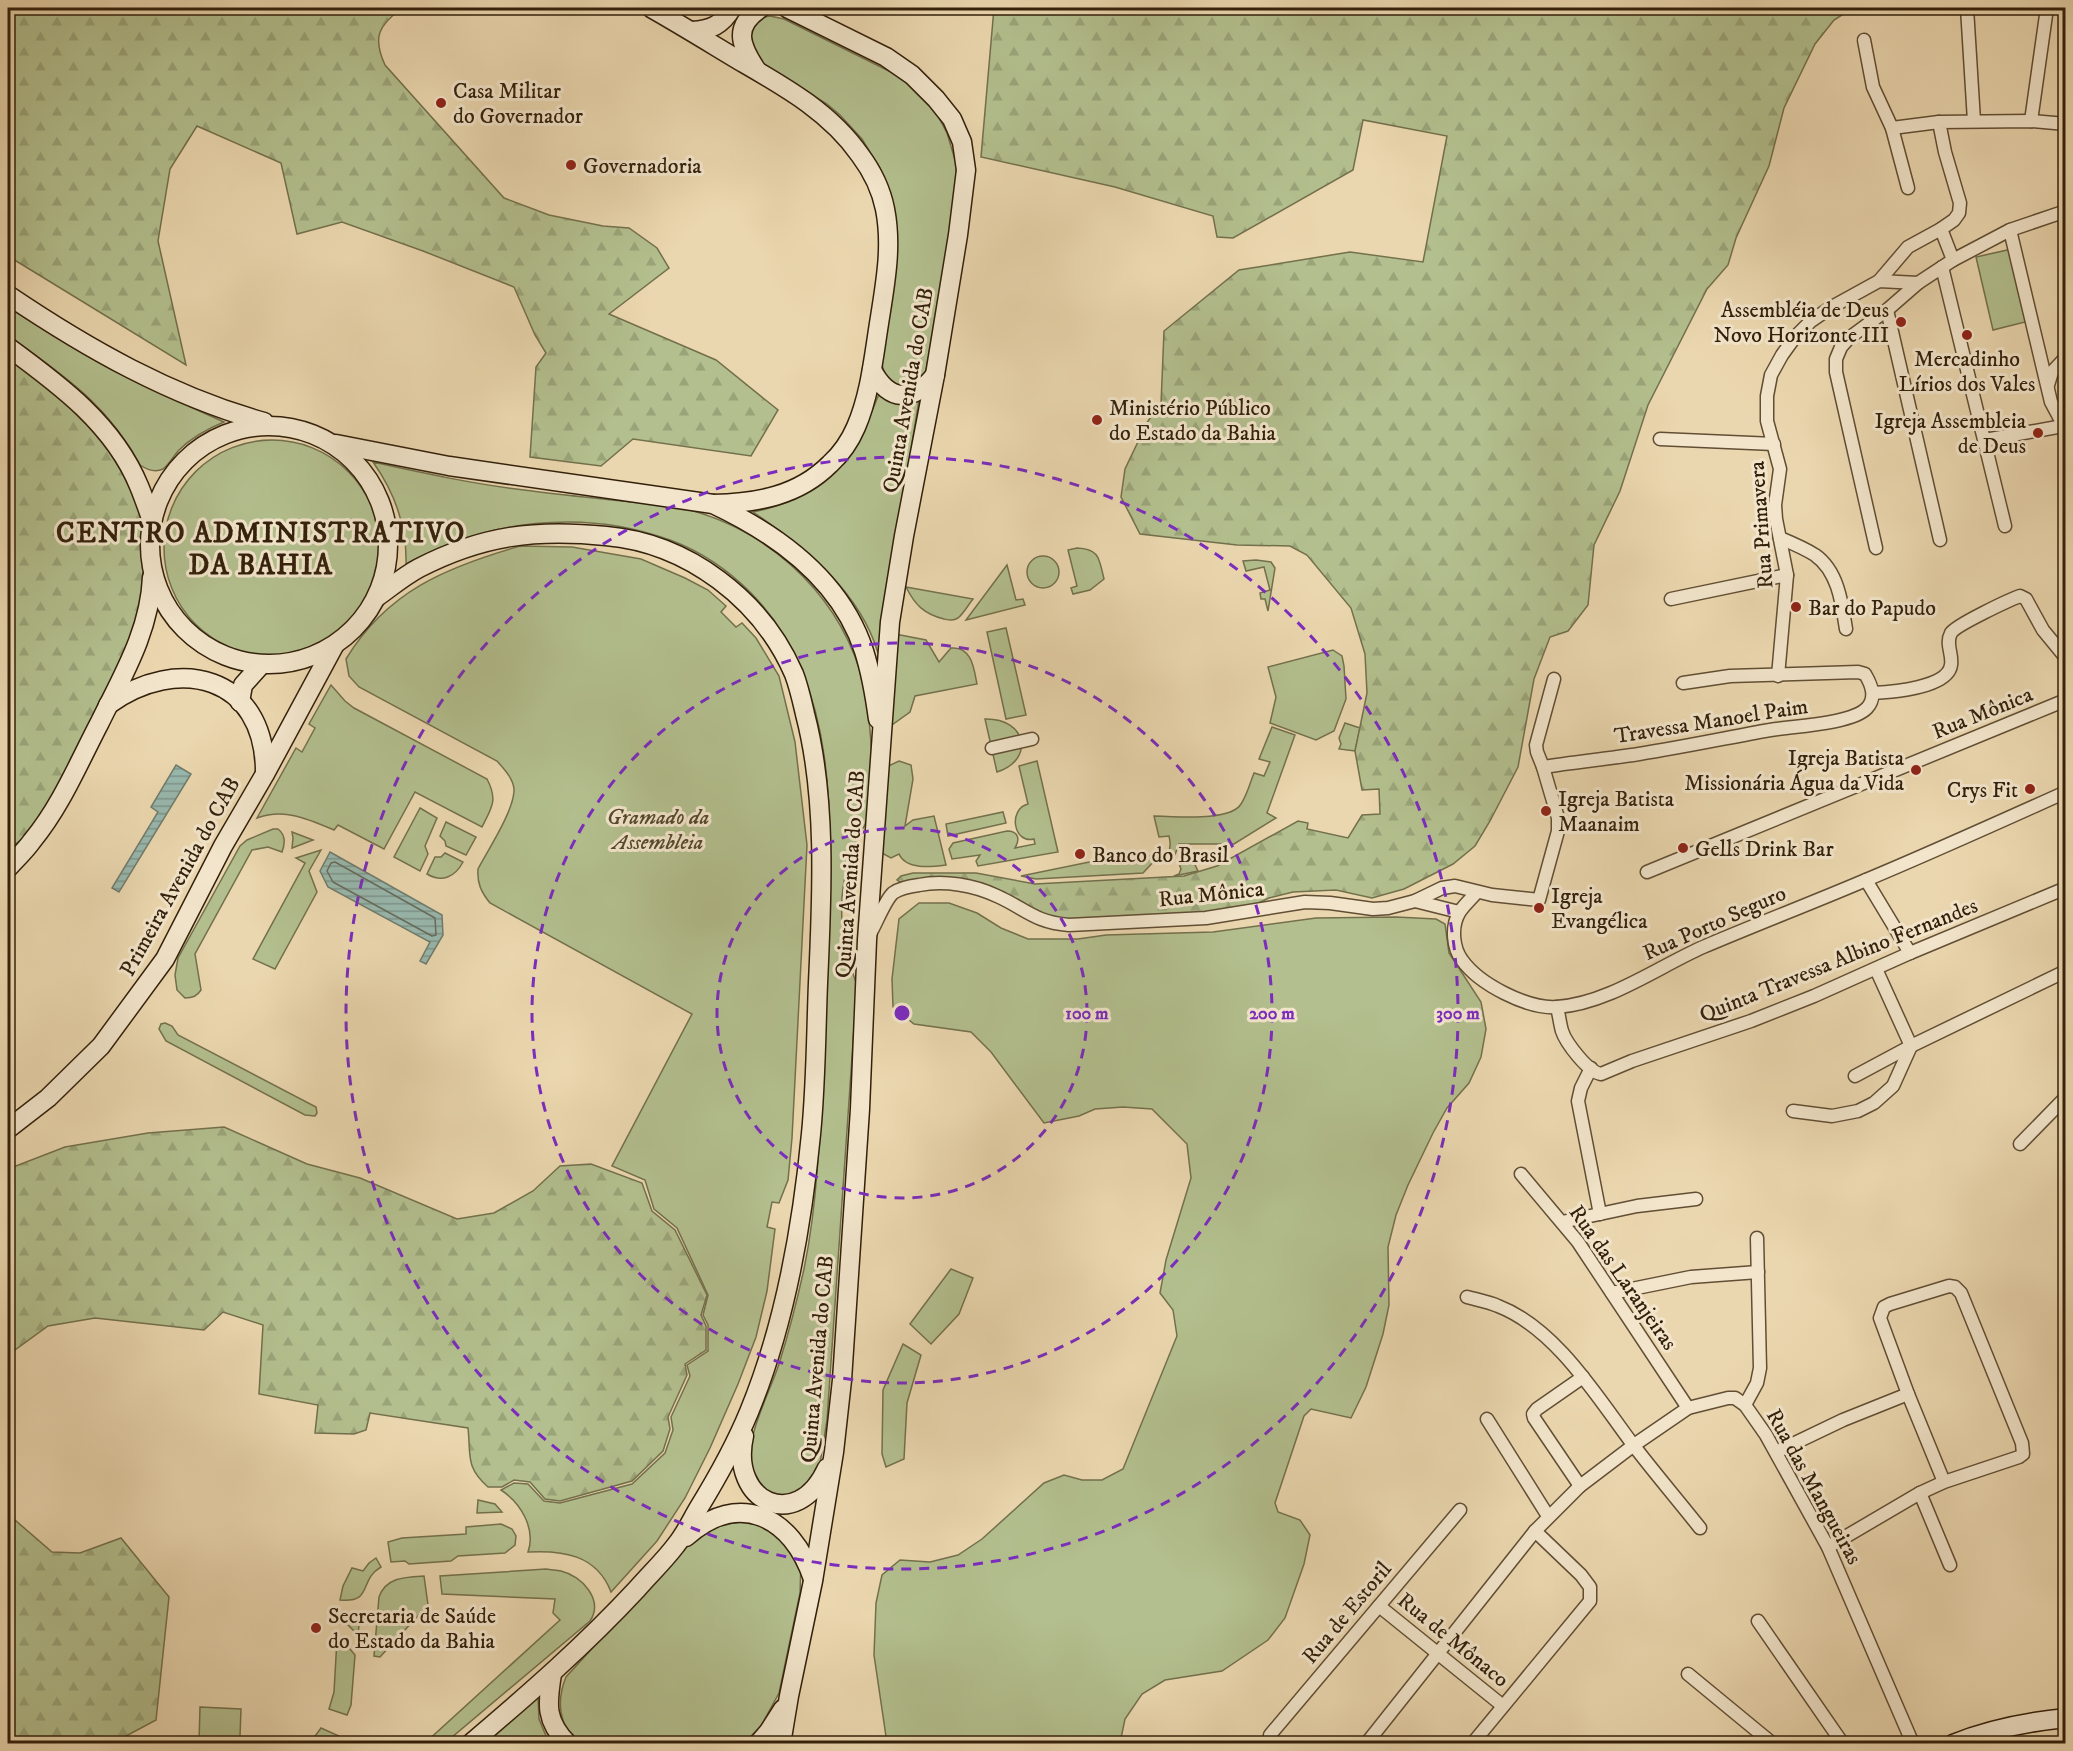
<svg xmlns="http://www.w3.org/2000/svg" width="2073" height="1751" viewBox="0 0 2073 1751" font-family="'IM FELL DW Pica',serif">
  <defs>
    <pattern id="forest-firs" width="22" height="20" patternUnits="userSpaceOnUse" patternTransform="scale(1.5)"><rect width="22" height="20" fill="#b3bf8e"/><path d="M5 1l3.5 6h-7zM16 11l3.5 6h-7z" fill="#9aa479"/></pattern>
    <pattern id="water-rules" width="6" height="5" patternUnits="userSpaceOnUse" patternTransform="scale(1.5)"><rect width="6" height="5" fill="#98b9af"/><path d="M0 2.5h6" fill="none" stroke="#7d968d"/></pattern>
  </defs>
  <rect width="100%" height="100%" fill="#ebd7af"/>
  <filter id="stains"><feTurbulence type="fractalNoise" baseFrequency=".00333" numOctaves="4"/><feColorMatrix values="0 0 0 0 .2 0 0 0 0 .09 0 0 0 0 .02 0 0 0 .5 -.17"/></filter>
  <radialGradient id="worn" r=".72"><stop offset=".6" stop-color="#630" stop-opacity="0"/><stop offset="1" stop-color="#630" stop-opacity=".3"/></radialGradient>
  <g fill="#b3bf8e" stroke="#73704c" stroke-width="1.5">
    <path d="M770 16 784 19 901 77 933 107 947 133 956 163 957 194 926 371C917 388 892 392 884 371 881 365 882 358 881 351L886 183 880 168 862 139 840 115 827 104 759 62 746 41 750 27 764 17Z"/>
    <polygon points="2012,249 2029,321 1993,330 1976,257"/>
    <path d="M8 307C77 351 149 389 224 422 207 429 192 437 179 450 174 455 169 465 163 469 155 473 146 469 140 465 107 403 62 375 8 335Z"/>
    <path d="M879 394 912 402 919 400 878 653C860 592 804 546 753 512 826 497 853 460 879 394Z"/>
    <circle cx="272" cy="548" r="108"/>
    <path d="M373 462C423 473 473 484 524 490 560 495 596 498 632 502 647 503 662 504 677 507 762 525 834 588 860 671 869 701 871 735 872 765 872 778 871 808 867 820 866 825 861 830 859 836 854 845 851 855 848 865 836 905 842 946 857 985L827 1420 818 1476 805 1491 778 1497 759 1487C756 1480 751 1471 750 1463 746 1437 771 1389 779 1364 789 1332 797 1301 804 1269 822 1182 820 1092 824 1003 828 870 854 697 751 593 728 570 700 551 670 540 583 508 486 520 406 564 407 526 395 493 373 462Z"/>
    <path d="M520 546 572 547 641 559 685 578 708 590 726 606 721 612 736 627 742 623 756 638 779 676 795 742 807 845 792 1138 788 1180 779 1203 772 1202 767 1227 775 1229 767 1291 756 1337 738 1384 710 1448 685 1498 657 1541 611 1592C597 1555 563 1550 528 1552 536 1529 521 1503 501 1490L514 1483 528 1484 544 1501 560 1503 632 1484 665 1453 673 1430 671 1417 690 1376 687 1365 708 1351V1325L703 1315 708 1295 677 1228 654 1209 645 1180 612 1166 692 1014 490 903C481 892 477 883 478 869 488 850 515 809 514 789 513 778 504 769 497 761L359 687 349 676 346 659C387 591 447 567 520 546Z"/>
    <path d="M1077 548C1100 549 1099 559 1104 579L1090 590 1073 594 1071 588 1077 586 1068 550Z"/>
    <circle cx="1043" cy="572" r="16"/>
    <polygon points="1256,560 1271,562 1275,568 1268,611 1265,599 1261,599 1260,593 1270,590 1264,567 1246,571 1243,561"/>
    <polygon points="1007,565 1016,600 1023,599 1025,605 966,620"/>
    <path d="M906 587 973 599C968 605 964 613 958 618 953 621 949 620 944 619 924 614 915 605 906 587Z"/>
    <polygon points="1006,628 1026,715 1006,719 987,632"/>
    <path d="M890 633 926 640 939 662 951 648C972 646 974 669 977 684L915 696 910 712 889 727Z"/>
    <polygon points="1333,650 1342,656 1344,666 1346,699 1334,731 1316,740 1270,723 1276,697 1268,667"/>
    <path d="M331 685 345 701 354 708 487 779C498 800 492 807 482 827L415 792 384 849 338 825 334 830C308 819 285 808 257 818L296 748 302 752 315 728 309 724Z"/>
    <path d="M985 719C1027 718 1035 760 997 772Z"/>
    <polygon points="1345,723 1360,728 1355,751 1339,749 1341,744 1339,738"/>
    <path d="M1272 727 1295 735 1267 813 1276 818 1234 844H1179L1174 857 1162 859C1171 854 1171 844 1169 836L1159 837 1154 816C1174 816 1230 822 1241 804 1247 795 1250 783 1254 773L1264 776 1270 762 1259 759Z"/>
    <path d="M899 761 911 765 913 779 905 826 913 820 934 816 946 865C931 867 906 870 899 854L891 858 880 852V770Z"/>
    <path d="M1037 761 1058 852 978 866 976 861 980 855 952 859 949 849 953 843 1007 831C1019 831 1020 840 1015 848L1035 844 1034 839C1013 844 1008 809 1028 804L1019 766Z"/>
    <polygon points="420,808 437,818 425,846 428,854 420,871 394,857"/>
    <polygon points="1003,812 1006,823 948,836 946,824"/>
    <polygon points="446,822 476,837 466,855 446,846 445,841 440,836"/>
    <path d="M273 829H278C286 835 285 844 282 852L268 847 252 850 195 954 201 990C197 996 193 998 185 998L177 990 175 975 178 958 240 846 247 840Z"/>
    <polygon points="292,832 313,840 292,848 293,838"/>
    <polygon points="321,850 309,871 317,892 275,969 253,959 305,863 296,858"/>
    <polygon points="1143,851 1155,860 1143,873 1036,879 1021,876"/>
    <path d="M445 853 463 862C455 877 442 883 427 874L435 857H441Z"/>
    <polygon points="1184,860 1194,863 1198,871 1174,876 1179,874 1181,869 1178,861"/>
    <polygon points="919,903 949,903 977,913 1001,928 1028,939 1078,939 1106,935 1213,932 1316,918 1396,917 1436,919 1445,924 1449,953 1481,1002 1486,1029 1481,1057 1469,1083 1447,1108 1433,1133 1408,1185 1396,1215 1388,1247 1389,1305 1383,1334 1366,1387 1351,1418 1311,1409 1304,1416 1275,1503 1278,1512 1300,1520 1310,1535 1304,1564 1285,1618 1268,1640 1222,1671 1165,1680 1142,1694 1125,1719 1120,1743 887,1743 874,1655 876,1603 882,1575 900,1560 930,1562 958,1555 982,1539 1044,1483 1064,1475 1082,1480 1102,1480 1123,1469 1177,1336 1173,1310 1160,1293 1166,1260 1191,1178 1187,1144 1152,1109 1123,1107 1095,1109 1079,1116 1044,1123 991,1052 971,1032 914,1024 893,1007 892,979 899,919"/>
    <polygon points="165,1023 172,1026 178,1035 316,1107 317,1113 315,1116 305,1115 166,1041 159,1029 161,1024"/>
    <polygon points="951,1269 973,1278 959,1314 931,1344 910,1324"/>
    <polygon points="903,1344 921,1355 907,1403 904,1459 886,1467 882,1454 883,1390"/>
    <polygon points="478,1500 495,1504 502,1512 477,1513"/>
    <path d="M742 1520 773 1529 801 1562 800 1593 779 1693 761 1726 744 1743H578C559 1726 556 1701 566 1677L688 1544 712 1526Z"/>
    <polygon points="501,1524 512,1529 516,1536 515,1545 505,1553 458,1556 451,1561 409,1564 405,1561 391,1562 388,1542 402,1538 466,1534 466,1527"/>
    <path d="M376 1558 381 1567C358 1580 374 1603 340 1600L343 1586 352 1568 363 1571 369 1563Z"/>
    <path d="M546 1569C551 1570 556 1570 561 1571 582 1576 604 1600 590 1621L445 1743H425L560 1620 553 1613 555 1599 442 1594 440 1576Z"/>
    <path d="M424 1576 428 1605 380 1657 374 1656 379 1597C386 1577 406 1577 424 1576Z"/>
    <polygon points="360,1615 358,1635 348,1625 337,1623 338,1618 349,1619"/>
    <polygon points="337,1639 345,1643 355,1655 351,1705 347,1715 329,1709 334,1692"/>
    <polygon points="538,1697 539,1719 549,1743 484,1744"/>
    <polygon points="200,1707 241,1709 240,1736 245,1743 199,1743"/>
    <polygon points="321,1728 339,1736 335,1743 310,1743"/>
  </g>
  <g fill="url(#forest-firs)" stroke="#73704c" stroke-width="1.5">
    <path d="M8 8H402C379 25 372 37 385 65L504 198 549 215 603 226 629 228 657 248 669 268 609 314 716 360 778 410 751 456 633 439 601 466 530 457 536 367 546 353 535 335 514 287 423 251 342 222 297 234 281 163 197 126 170 169 158 241 186 365 8 256Z"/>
    <polygon points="994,8 1853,8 1834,20 1815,44 1784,108 1769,166 1736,238 1728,265 1707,289 1648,405 1620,491 1594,545 1588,605 1568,631 1550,637 1534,679 1518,767 1490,821 1475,846 1453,864 1404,889 1372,898 1336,890 1293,892 1269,898 1233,915 1069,925 978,890 907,887 897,880 901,876 913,873 976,873 1035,884 1184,876 1217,866 1298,821 1308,823 1307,829 1348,838 1362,815 1380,814 1379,789 1362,790 1355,751 1367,693 1365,654 1351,608 1307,555 1290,546 1237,545 1140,534 1121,497 1125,469 1148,421 1161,404 1164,331 1239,270 1350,252 1423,262 1447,136 1363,120 1353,170 1233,238 1217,237 1213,216 1115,187 981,157"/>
    <polygon points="8,347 108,435 152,521 149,547 152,572 130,661 31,833 8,849"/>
    <path d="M224 1127 307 1164 360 1178 457 1219 494 1213 533 1191 560 1166 591 1164 642 1183 652 1211 675 1230 707 1295 701 1315 706 1326V1350L685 1364 687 1375 668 1417 670 1429 663 1451 632 1481 560 1501 545 1499 530 1482 514 1480 502 1487H488C465 1467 471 1455 468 1428L370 1413 366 1430 354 1434 315 1433 318 1405 259 1394 263 1325 223 1312 204 1330 95 1318 48 1326 8 1355V1169L65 1147 148 1133Z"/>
    <polygon points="8,1514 52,1552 80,1553 121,1538 169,1597 156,1720 113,1743 8,1743"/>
  </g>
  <g fill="url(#water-rules)" stroke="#707c6d" stroke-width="1.5">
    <polygon points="176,765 191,774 119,892 112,888 158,812 151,807"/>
    <polygon points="330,852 442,915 443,935 426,964 420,961 430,942 328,887 320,871"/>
  </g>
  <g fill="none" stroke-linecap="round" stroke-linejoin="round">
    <polygon stroke="#666c5d" stroke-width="1.5" points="335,862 435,918 436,935 432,936 333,882 327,871 331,863"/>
    <defs>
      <g id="street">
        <polyline points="1967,8 1974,121"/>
        <polyline points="1864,40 1873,87 1892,128 1908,188"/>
        <polyline points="2031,121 2047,8"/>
        <polyline points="2066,124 2031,121 1939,122 1945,152 1960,203 1959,213 1954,220 1941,229 1953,260 2010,230 2066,211"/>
        <polyline points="1892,128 1939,122"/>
        <polyline points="2010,230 2051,402 2066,430"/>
        <polyline points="1942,267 2005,526"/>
        <polyline points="1879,281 1908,247 1941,229"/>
        <polyline points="1887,310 1940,540"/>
        <polyline points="2048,385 2052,372 2066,357"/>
        <polyline points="1660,439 1774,444"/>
        <polyline points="1985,440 2063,426"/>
        <path d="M1780 538C1792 543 1804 548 1815 555 1838 571 1842 603 1846 629"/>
        <polyline points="1876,548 1836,372 1836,359 1841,347 1849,338 1887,310 1918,283"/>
        <polyline points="1671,599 1787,575"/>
        <polyline points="1778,676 1787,575 1776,519 1775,505 1780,469 1767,421 1767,396 1771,375 1782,355 1795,337 1811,321 1830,308 1879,281 1918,283 1953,260"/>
        <path d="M1873 693C1891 692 1948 688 1951 665 1953 654 1945 644 1951 633 1956 625 2009 600 2020 596L2026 599 2043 630 2066 658"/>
        <polyline points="992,748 1032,739"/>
        <path d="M1543 767C1575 762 1607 759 1639 754 1683 747 1726 738 1770 730 1793 726 1852 724 1867 708 1877 697 1871 684 1865 674L1858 672 1730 676 1683 683"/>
        <polyline points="1647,872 2066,700"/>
        <polyline points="1866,880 1910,953"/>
        <path d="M1477 892C1471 899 1463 906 1459 913 1451 927 1453 948 1462 960 1479 984 1527 1009 1557 1007 1607 1004 1658 967 1703 947 1757 924 1812 903 1866 880 1933 852 1999 822 2066 792"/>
        <polyline points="1415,901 1459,912"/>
        <path d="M870 934C876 924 885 900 893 893 900 888 911 886 919 885 944 880 974 885 997 896 1026 909 1034 922 1069 925L1206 918 1305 902 1330 903 1373 909 1388 908 1415 901 1442 888 1455 886 1492 895 1539 900 1558 831V818L1543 767 1537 752 1536 745 1554 679"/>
        <path d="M1557 1007C1559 1015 1560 1024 1562 1031 1566 1043 1588 1072 1601 1074L1632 1061 1751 1021 1814 996 1910 953 2066 888"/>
        <polyline points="1591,1068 1581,1088 1578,1101 1600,1214"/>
        <polyline points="1855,1076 1911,1046 2066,971"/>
        <polyline points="1793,1111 1832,1116 1858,1111 1874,1103 1893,1086 1911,1046 1876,969"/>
        <polyline points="2020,1144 2066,1097"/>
        <polyline points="1521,1174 1578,1242 1688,1408"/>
        <polyline points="1562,1222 1637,1206 1696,1199"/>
        <polyline points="1612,1293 1691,1277 1758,1272"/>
        <path d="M1467 1297C1478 1300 1489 1302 1498 1306 1555 1328 1596 1395 1631 1442 1653 1471 1677 1499 1700 1528"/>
        <polyline points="1745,1405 1757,1383 1760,1368 1757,1238"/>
        <polyline points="1487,1419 1548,1516"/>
        <polyline points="1776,1452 1843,1420 1908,1394"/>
        <polyline points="1580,1486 1534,1418 1533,1414 1537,1409 1583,1377"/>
        <polyline points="1920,1493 1950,1565"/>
        <polyline points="1828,1547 1920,1493 1944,1482 2019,1457 2023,1454 2022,1443 1961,1293 1955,1287 1949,1286 1890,1304 1884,1307 1880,1318 1908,1394 1944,1482"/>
        <polyline points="1379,1606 1503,1706"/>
        <polyline points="1758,1621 1843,1744"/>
        <polyline points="1688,1674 1773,1744"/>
        <polyline points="1272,1744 1270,1735 1460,1510"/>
        <polyline points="1366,1744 1535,1531 1580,1486 1634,1445 1688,1408 1728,1398 1735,1398 1745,1405 1766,1435 1828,1547 1913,1744"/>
        <polyline points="1472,1744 1590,1601 1590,1587 1581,1575 1535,1531"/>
      </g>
      <g id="secondary">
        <path d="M651 8C681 25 710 43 740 61 785 87 830 112 860 155 872 171 881 189 885 209 893 249 884 290 878 330 873 363 869 397 856 427 850 441 841 454 830 464 798 496 757 503 713 504"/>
        <path d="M692 31C711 30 722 25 732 8"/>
        <path d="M756 69C740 45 733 26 761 8"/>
        <path d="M8 295C88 349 171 396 264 422"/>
        <path d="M8 347C60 385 114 425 139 486 144 498 148 510 152 521"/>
        <path d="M872 370C889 402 913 403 935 375"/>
        <circle cx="269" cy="545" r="119"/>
        <path d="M336 444 449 466 713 504C777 534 841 580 864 651 871 673 875 697 878 719"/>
        <path d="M377 597C391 587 404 576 419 568 483 535 536 529 606 536 688 543 762 600 794 674 799 687 802 701 805 714 827 798 822 896 818 983 816 1033 816 1084 811 1134 802 1228 785 1325 749 1412 735 1446 717 1478 698 1509 691 1521 685 1534 676 1545 664 1561 650 1574 637 1589 584 1646 530 1693 470 1744"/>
        <polyline points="240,702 243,685 261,665"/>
        <path d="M108 705C178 654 265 676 265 772"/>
        <path d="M8 868C16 859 25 851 32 841 61 806 79 762 100 722 123 675 150 630 152 577"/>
        <polyline points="8,1129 48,1098 101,1046 165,959 223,846 265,774 334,646"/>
        <path d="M744 1436C729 1502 797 1534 827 1468"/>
        <path d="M686 1537C739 1490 792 1516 813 1579"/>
        <path d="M552 1674C547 1704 545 1721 568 1744"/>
        <polyline points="758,1744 769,1731 783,1709"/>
        <polyline points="781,1744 789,1696 813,1581 834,1452 842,1380 860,1109 867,940 890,622 904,536 935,375 958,235 966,170 962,142 952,119 936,99 912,75 886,57 787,8"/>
        <path d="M1953 1744C1990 1729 2026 1722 2066 1718"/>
      </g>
    </defs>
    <use href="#street" stroke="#614e34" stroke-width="15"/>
    <use href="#secondary" stroke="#33200b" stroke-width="21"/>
    <use href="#street" stroke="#f2e5cb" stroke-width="12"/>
    <use href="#secondary" stroke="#f2e5cb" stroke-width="18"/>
  </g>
  <g fill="none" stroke="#7b2cbf" stroke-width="3" stroke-dasharray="10 8">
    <circle cx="902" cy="1013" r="185"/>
    <circle cx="902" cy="1013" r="370"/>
    <circle cx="902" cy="1013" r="556"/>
  </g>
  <g fill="#8f2418" stroke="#f2e5cb" stroke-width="2">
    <circle cx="441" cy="103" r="6"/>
    <circle cx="571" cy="165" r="6"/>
    <circle cx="1901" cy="322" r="6"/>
    <circle cx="1967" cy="335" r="6"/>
    <circle cx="1097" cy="420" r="6"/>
    <circle cx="2038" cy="433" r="6"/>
    <circle cx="1796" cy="607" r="6"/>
    <circle cx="1916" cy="770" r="6"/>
    <circle cx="2030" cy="789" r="6"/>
    <circle cx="1546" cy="811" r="6"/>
    <circle cx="1683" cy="848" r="6"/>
    <circle cx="1080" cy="854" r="6"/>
    <circle cx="1539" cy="908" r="6"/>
    <circle cx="316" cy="1628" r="6"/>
  </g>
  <g text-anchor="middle" stroke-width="6" stroke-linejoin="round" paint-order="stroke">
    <g font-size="22" fill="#33200b" stroke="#f2e5cb" text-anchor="start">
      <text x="453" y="98">Casa Militar<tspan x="453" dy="25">do Governador</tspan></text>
      <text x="583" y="173">Governadoria</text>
      <text x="1889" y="317" text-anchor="end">Assembléia de Deus<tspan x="1889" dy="25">Novo Horizonte III</tspan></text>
      <text x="1967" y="366" text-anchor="middle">Mercadinho<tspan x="1967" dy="25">Lírios dos Vales</tspan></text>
      <text x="1109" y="415">Ministério Público<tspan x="1109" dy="25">do Estado da Bahia</tspan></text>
      <text x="2026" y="428" text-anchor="end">Igreja Assembleia<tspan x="2026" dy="25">de Deus</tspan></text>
      <text x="1808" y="615">Bar do Papudo</text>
      <text x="1904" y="765" text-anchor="end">Igreja Batista<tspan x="1904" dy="25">Missionária Água da Vida</tspan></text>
      <text x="2018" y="797" text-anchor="end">Crys Fit</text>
      <text x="1558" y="806">Igreja Batista<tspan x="1558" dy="25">Maanaim</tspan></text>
      <text x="1695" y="856">Gells Drink Bar</text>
      <text x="1092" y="862">Banco do Brasil</text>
      <text x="1551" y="903">Igreja<tspan x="1551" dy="25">Evangélica</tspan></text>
      <text x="328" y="1623">Secretaria de Saúde<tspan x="328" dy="25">do Estado da Bahia</tspan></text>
    </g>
    <g font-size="22" fill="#33200b" stroke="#f2e5cb">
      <text transform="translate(907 390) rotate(-80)" y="8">Quinta Avenida do CAB</text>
      <text transform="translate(1760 525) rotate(-94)" y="8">Rua Primavera</text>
      <text transform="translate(1982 712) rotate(-22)" y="8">Rua Mônica</text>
      <text transform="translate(1711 720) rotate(-9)" y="8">Travessa Manoel Paim</text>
      <text transform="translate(849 874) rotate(-86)" y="8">Quinta Avenida do CAB</text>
      <text transform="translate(179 876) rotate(-61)" y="8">Primeira Avenida do CAB</text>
      <text transform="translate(1211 893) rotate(-6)" y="8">Rua Mônica</text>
      <text transform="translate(1714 922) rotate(-24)" y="8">Rua Porto Seguro</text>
      <text transform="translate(1838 959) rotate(-22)" y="8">Quinta Travessa Albino Fernandes</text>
      <text transform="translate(1624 1277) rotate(55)" y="8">Rua das Laranjeiras</text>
      <text transform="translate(816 1359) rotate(-85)" y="8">Quinta Avenida do CAB</text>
      <text transform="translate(1815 1486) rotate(61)" y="8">Rua das Mangueiras</text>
      <text transform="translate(1346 1612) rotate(-50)" y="8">Rua de Estoril</text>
      <text transform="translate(1454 1639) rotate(39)" y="8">Rua de Mônaco</text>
    </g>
    <g font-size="22" font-style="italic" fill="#53482c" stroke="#f2e5cb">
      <text x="658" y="824">Gramado da<tspan x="658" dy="25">Assembleia</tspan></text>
    </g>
    <g font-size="28" font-weight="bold" letter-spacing="1.5" fill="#33200b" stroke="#f2e5cb">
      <text x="261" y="542">CENTRO ADMINISTRATIVO<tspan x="261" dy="32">DA BAHIA</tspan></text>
    </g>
  </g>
  <circle cx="902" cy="1013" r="9" fill="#7b2cbf" stroke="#f2e5cb" stroke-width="3"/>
  <g font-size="18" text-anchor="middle" font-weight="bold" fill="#7b2cbf" stroke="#f2e5cb" stroke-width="6" stroke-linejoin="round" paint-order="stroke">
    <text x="1087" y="1019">100 m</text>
    <text x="1272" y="1019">200 m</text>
    <text x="1458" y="1019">300 m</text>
  </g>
  <rect width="2073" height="1751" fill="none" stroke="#ebd7af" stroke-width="30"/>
  <rect x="9" y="9" width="2055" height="1733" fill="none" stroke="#33200b" stroke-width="3"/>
  <rect x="15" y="15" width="2043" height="1721" fill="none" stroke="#33200b" stroke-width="1.5"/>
  <rect width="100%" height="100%" filter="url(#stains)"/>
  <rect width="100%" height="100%" fill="url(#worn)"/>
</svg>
